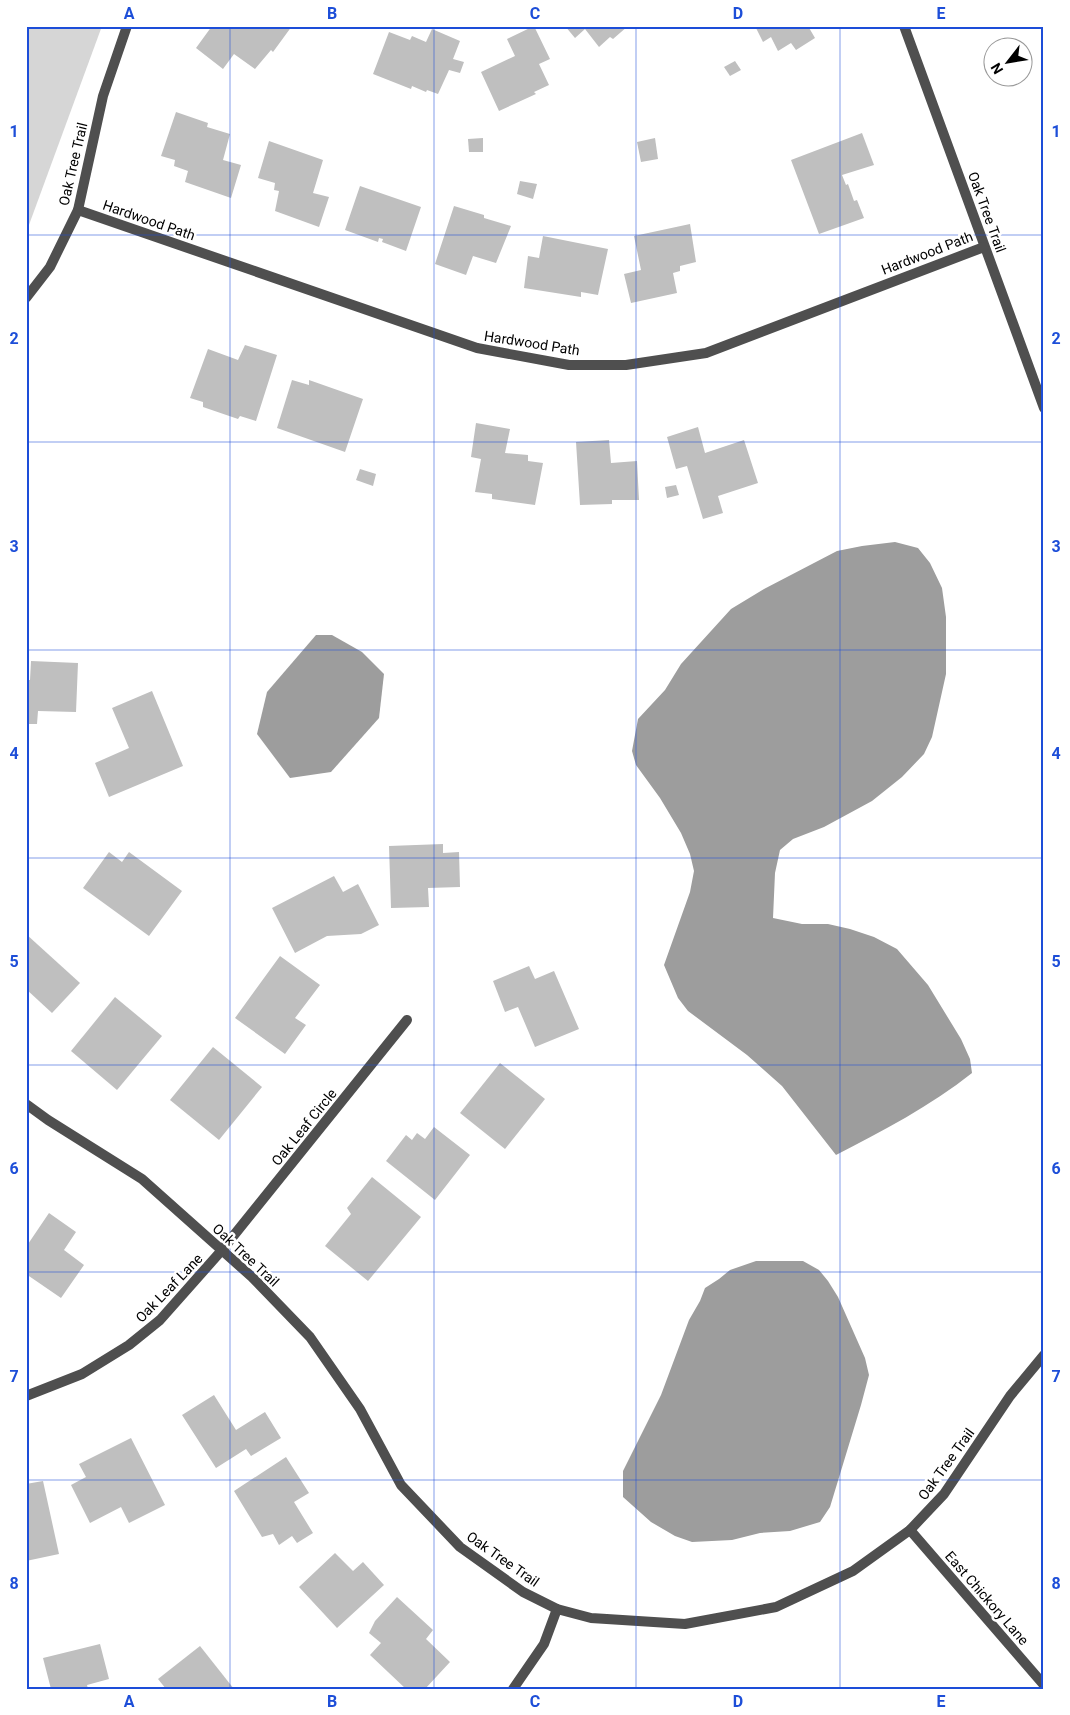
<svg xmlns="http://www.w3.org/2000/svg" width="1070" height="1715" viewBox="0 0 1070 1715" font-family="Roboto,sans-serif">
  <rect width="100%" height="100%" fill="#fff"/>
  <polygon fill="#d6d6d6" points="26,26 102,26 26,233"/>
  <g fill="#9d9d9d">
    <path d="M895 542 918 548 930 563 942 588 946 617V674L932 737 924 754 902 777 872 801 824 827 793 839 780 850 775 873 773 918 802 924H828L850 929 874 937 897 949 928 985 961 1039 970 1059 972 1073C931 1106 882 1131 836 1155L782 1086 747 1055 688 1011 678 998 664 965 690 892 694 871 690 854 681 833 660 798 636 765 632 751 638 719 665 690 681 664 731 609 764 589 837 551 862 546Z"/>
    <polygon points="316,635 332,635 362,652 384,674 379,718 331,772 290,778 257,734 267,692"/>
    <polygon points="756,1261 803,1261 819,1270 828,1281 838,1297 865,1358 869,1375 861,1405 830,1507 820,1522 790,1531 760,1533 732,1540 692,1542 675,1536 651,1522 623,1497 623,1471 661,1395 689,1320 700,1301 705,1288 719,1279 730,1270"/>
  </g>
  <g fill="#bfbfbf">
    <polygon points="212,26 292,26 273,52 271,50 255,69 234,54 223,69 196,48"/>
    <polygon points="534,26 550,59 539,64 549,85 534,92 536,94 499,111 481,72 515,56 507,39"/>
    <polygon points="565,26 628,26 613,39 610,37 599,47 585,29 575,38"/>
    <polygon points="755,26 808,26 815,38 796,50 791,43 778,51 771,37 763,42"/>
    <polygon points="432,29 460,41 453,59 464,62 460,73 449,70 438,94 427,90 426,92 412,86 411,89 373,74 389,32 410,40 412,36 426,42"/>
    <polygon points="735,61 741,70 730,76 724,67"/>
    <polygon points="176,112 208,123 207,127 230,134 223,160 241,165 231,198 185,182 188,171 174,166 175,160 161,156"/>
    <polygon points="862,133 874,165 842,175 846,185 848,184 854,201 857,200 864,218 819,234 791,160"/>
    <polygon points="483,138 483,152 469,152 468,139"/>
    <polygon points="655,138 658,159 641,162 637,142"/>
    <polygon points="269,141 323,160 313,193 329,197 319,227 275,211 279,191 274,190 275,183 258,178"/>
    <polygon points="520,181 537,184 533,199 517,194"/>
    <polygon points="360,186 421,207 406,251 382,242 383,239 379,238 378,242 345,230"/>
    <polygon points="454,206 484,215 484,218 511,226 496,263 473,256 466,275 435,264"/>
    <polygon points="690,224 696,262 680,266 680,271 673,273 677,293 631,303 624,274 641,270 634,236"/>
    <polygon points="543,236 608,249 598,295 581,292 581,297 524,288 528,256 539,258"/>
    <polygon points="245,345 277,355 256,421 240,416 238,419 203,407 203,402 190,398 208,349 238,360"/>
    <polygon points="292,380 309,385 309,380 363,399 345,452 277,428"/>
    <polygon points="476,423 510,429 505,453 528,455 528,461 543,463 535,505 492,499 492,494 475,492 481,459 471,457"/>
    <polygon points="698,427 705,453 744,440 758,483 718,496 723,513 703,519 687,466 676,469 667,437"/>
    <polygon points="609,440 611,463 637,461 639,500 612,500 612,504 580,505 576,442"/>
    <polygon points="360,469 376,474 373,486 356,480"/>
    <polygon points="676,485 679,495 667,498 665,487"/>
    <polygon points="31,661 78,663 76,712 38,711 37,724 26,724 26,680 30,680"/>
    <polygon points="152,691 183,766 109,797 95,763 129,748 112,708"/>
    <polygon points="443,844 443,853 459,852 460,887 428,888 429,907 391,908 389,846"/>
    <polygon points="109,852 122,862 129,852 182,891 149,936 83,888"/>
    <polygon points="334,876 343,892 358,884 379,925 361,934 327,936 295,953 272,908"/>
    <polygon points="26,934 80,983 52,1013 26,989"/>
    <polygon points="280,956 320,985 295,1018 306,1025 285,1054 235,1018"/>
    <polygon points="529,966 535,979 554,971 579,1029 535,1047 518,1007 505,1012 493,981"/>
    <polygon points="115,997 162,1036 117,1090 71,1051"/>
    <polygon points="213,1047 262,1087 219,1140 170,1100"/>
    <polygon points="500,1063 545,1099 505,1149 460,1113"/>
    <polygon points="434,1127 470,1155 435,1200 386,1161 406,1135 412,1140 417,1133 425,1139"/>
    <polygon points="372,1177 421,1217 368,1281 325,1246 351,1214 347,1208"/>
    <polygon points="49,1213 76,1232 64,1250 84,1265 61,1298 26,1274 26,1247"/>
    <polygon points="214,1395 236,1430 265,1412 281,1438 251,1456 246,1449 216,1468 182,1415"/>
    <polygon points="131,1438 165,1505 129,1523 121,1507 90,1523 71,1485 86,1477 79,1464"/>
    <polygon points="286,1457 309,1493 294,1502 313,1533 297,1543 292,1536 279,1545 273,1534 262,1537 234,1491"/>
    <polygon points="43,1481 59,1554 26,1561 26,1484"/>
    <polygon points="335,1553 353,1571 363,1562 384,1585 337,1628 299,1587"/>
    <polygon points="397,1597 433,1630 426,1639 450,1662 425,1689 406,1689 370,1655 381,1643 369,1633 375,1621"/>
    <polygon points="100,1644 109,1679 87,1685 88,1689 51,1689 43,1658"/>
    <polygon points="200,1646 234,1689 166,1689 158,1679"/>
  </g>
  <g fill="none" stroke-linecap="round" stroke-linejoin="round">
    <g stroke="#4f4f4f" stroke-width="10">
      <polyline points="904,26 1044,408"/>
      <polyline points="78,210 477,348 569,365 626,365 706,353 984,247"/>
      <polyline points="26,298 50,267 78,210 103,96 127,26"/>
      <polyline points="26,1104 48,1120 142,1179 252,1277 310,1337 360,1409 401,1485 460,1547 523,1592 557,1609 591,1618 685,1624 776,1607 853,1571 910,1530 944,1494 1010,1396 1044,1355"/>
      <polyline points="26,1396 82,1374 129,1345 160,1320 222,1250 407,1020"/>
      <polyline points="910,1530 1044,1685"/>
      <polyline points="513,1689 544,1644 557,1609"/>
    </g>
  </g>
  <path fill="none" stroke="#1d4ed8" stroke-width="1" stroke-opacity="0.55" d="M230 26V1689M434 26V1689M636 26V1689M840 26V1689M26 235H1044M26 442H1044M26 650H1044M26 858H1044M26 1065H1044M26 1272H1044M26 1480H1044"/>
  <g text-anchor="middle" stroke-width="5" stroke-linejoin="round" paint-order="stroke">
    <g font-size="14" fill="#000" stroke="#fff">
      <text transform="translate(73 164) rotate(-77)" y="5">Oak Tree Trail</text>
      <text transform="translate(987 212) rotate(70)" y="5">Oak Tree Trail</text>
      <text transform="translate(149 220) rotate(19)" y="5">Hardwood Path</text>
      <text transform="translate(927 253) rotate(-21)" y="5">Hardwood Path</text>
      <text transform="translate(532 343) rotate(9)" y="5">Hardwood Path</text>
      <text transform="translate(304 1127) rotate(-51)" y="5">Oak Leaf Circle</text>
      <text transform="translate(246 1255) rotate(43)" y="5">Oak Tree Trail</text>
      <text transform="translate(169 1288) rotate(-46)" y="5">Oak Leaf Lane</text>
      <text transform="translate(946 1464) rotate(-54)" y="5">Oak Tree Trail</text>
      <text transform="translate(503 1559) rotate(35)" y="5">Oak Tree Trail</text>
      <text transform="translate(987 1598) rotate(49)" y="5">East Chickory Lane</text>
    </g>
  </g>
  <rect width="1070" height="1715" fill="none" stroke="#ffffff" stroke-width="55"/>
  <g transform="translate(1008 62) rotate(239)"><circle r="24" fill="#ffffff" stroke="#999999"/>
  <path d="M0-4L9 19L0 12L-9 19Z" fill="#000000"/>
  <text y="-8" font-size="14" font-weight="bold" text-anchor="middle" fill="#000000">N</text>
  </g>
  <rect x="28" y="28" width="1014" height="1660" fill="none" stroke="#1d4ed8" stroke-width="2"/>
  <g font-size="16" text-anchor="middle" font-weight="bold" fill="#1d4ed8">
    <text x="129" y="19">A</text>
    <text x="332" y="19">B</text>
    <text x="535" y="19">C</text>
    <text x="738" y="19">D</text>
    <text x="941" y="19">E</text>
    <text x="14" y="137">1</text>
    <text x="1056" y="137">1</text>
    <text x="14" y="344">2</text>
    <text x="1056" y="344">2</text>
    <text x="14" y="552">3</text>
    <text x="1056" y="552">3</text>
    <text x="14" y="759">4</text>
    <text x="1056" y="759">4</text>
    <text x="14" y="967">5</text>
    <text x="1056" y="967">5</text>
    <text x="14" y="1174">6</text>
    <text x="1056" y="1174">6</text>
    <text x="14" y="1382">7</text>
    <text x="1056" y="1382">7</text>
    <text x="14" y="1589">8</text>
    <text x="1056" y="1589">8</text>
    <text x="129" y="1707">A</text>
    <text x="332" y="1707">B</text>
    <text x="535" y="1707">C</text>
    <text x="738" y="1707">D</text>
    <text x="941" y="1707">E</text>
  </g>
</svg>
